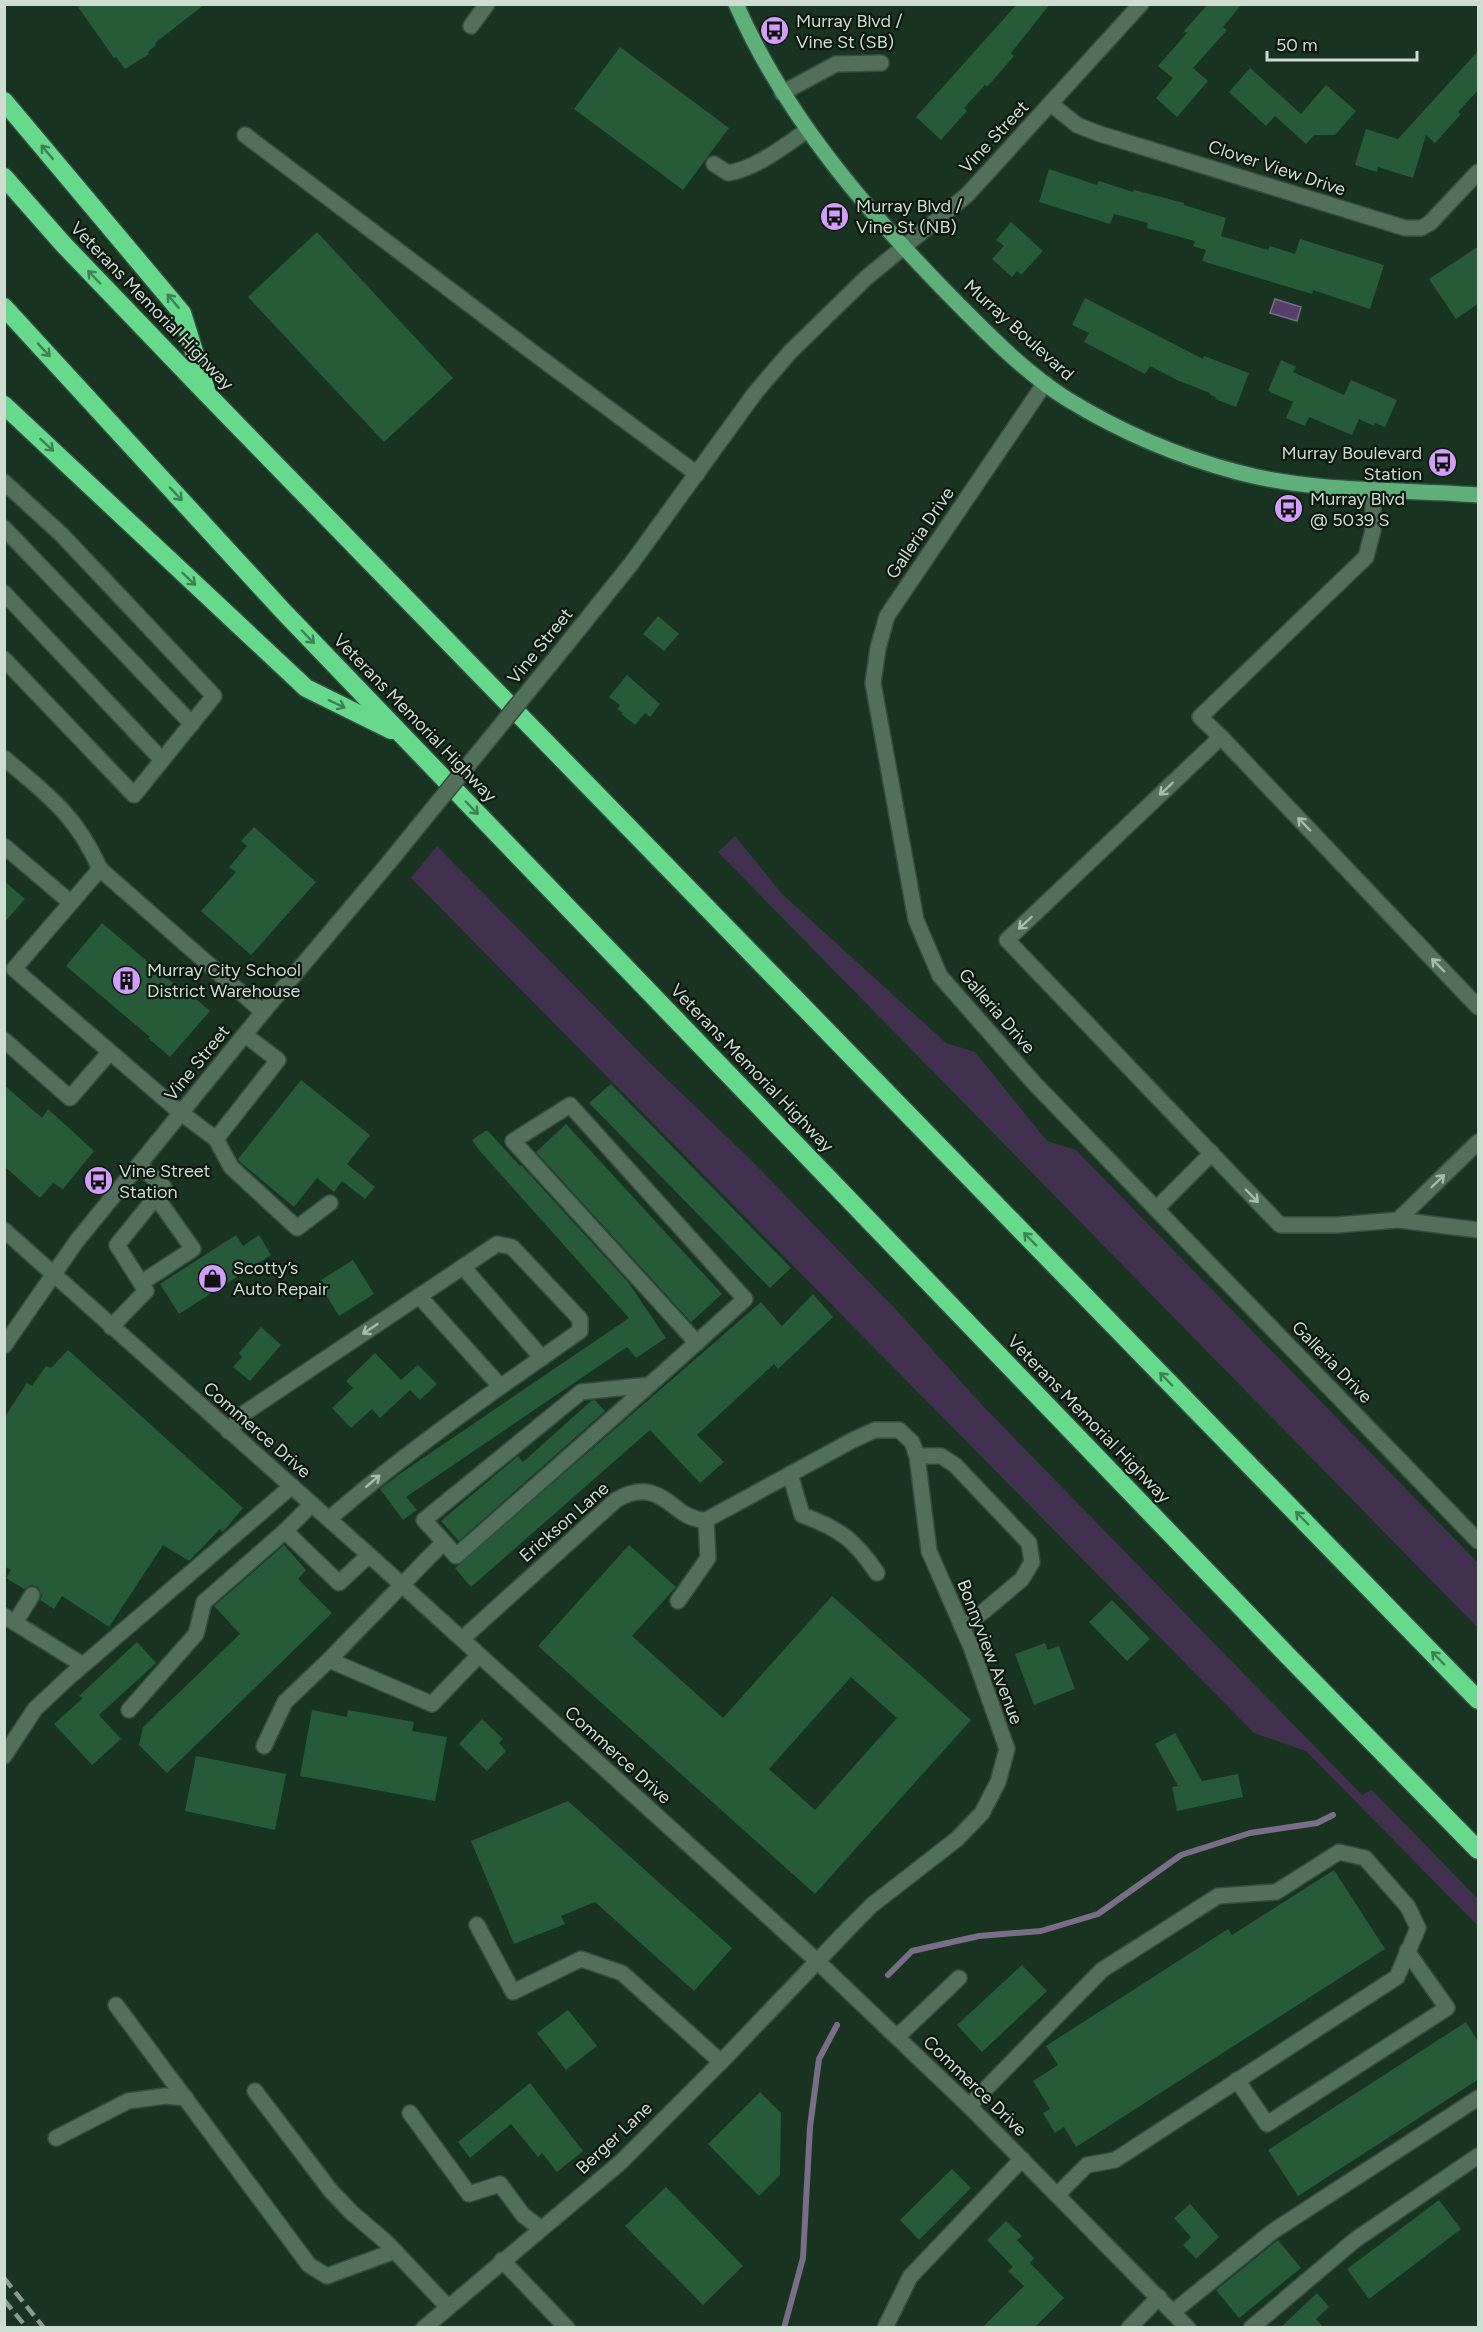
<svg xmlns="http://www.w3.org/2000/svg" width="1483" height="2332" viewBox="0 0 1483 2332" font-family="Figtree,sans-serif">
  <rect width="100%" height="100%" fill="#183320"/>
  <g fill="#41314e">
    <polygon points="735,836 782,894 946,1043 975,1052 1047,1141 1076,1150 1478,1563 1478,1628 718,852"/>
    <polygon points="437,846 649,1062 753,1162 902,1316 982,1405 1362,1795 1372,1790 1478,1899 1478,1926 1306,1751 1254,1733 411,878"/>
  </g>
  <polygon fill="#563d6a" stroke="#7a6d89" stroke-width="1.5" points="1275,299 1301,307 1297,321 1270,313"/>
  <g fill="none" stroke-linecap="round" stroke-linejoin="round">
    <g stroke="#7a6d89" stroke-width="6">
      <polyline points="888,1975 912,1951 979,1936 1041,1931 1098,1914 1181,1855 1250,1833 1317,1823 1333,1815"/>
      <polyline points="784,2328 803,2258 810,2127 819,2059 837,2025"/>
    </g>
  </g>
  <g fill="#275a38" fill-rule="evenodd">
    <polygon points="76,4 205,4 155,43 156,45 148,52 149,54 125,69 116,57 114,58"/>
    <polygon points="1017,4 1050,4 1011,53 1014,56 987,87 985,85 964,108 967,111 941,140 916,117"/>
    <polygon points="1208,4 1242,4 1223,27 1227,30 1193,68 1208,81 1177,117 1156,98 1173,78 1158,66 1187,33 1184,31"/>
    <polygon points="620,47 729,128 683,190 574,109"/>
    <polygon points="1479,50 1479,89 1458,112 1461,114 1435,143 1426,135 1413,178 1378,167 1377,172 1355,165 1366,129 1398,139"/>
    <polygon points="1250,68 1301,114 1326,85 1356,111 1335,135 1314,135 1306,144 1275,116 1266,126 1229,92"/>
    <polygon points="1049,169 1097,185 1099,181 1133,192 1134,190 1184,203 1184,205 1226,218 1221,236 1268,250 1270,246 1295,254 1300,239 1384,265 1370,309 1313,290 1312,294 1202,261 1206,250 1193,246 1195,241 1147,228 1148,223 1114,214 1110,224 1039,202"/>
    <polygon points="1011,222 1043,251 1021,275 1017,271 1012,277 992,259 1004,246 996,240"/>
    <polygon points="317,232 453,378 384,442 248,297"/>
    <polygon points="1479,246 1479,303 1456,319 1429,279"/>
    <polygon points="1085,298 1203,359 1204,356 1249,373 1236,407 1215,399 1216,397 1210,395 1210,393 1179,381 1150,366 1145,374 1084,342 1089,333 1072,325"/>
    <polygon points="1281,360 1296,367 1293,372 1344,395 1351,380 1397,400 1385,427 1375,423 1374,426 1359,419 1352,435 1309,417 1305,426 1286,418 1293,402 1268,391"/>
    <polygon points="658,616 679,634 664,651 643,634"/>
    <polygon points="627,675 660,704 650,717 645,713 635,725 621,714 623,713 617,709 620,705 609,697"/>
    <polygon points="254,827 316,882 251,955 201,911 236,872 229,867 247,846 241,841"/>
    <polygon points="4,881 25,899 4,923"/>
    <polygon points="102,923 188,996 190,994 210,1011 170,1057 148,1038 150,1037 66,966"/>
    <polygon points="301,1080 370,1135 347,1164 375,1187 365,1199 342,1181 334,1192 317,1178 294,1207 239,1161 238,1159"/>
    <polygon points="611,1084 791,1268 770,1288 589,1103"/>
    <polygon points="4,1085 42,1118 48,1109 94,1151 63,1189 53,1183 40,1198 4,1166"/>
    <polygon points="566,1124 722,1294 691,1322 536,1152"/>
    <polygon points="487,1130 520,1166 521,1165 628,1282 666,1338 636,1358 627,1347 406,1497 417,1510 403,1520 380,1489 401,1473 629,1318 479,1150 472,1140"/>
    <polygon points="236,1235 243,1246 259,1235 271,1255 179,1314 160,1284"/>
    <polygon points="353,1260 374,1294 339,1316 318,1282"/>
    <polygon points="813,1294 833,1317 778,1369 774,1364 697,1435 724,1462 700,1483 650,1430 471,1587 455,1568 761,1302 782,1326"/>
    <polygon points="261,1327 281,1345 250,1381 233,1367 242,1357 239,1353"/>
    <polygon points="68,1350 243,1508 223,1532 220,1529 189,1561 163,1545 109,1627 62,1596 54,1609 40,1600 42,1595 38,1587 32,1585 24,1589 6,1578 11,1570 4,1566 4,1418 27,1383 32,1386 46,1366 51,1368"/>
    <polygon points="375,1353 401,1380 418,1365 437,1384 420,1400 410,1390 380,1418 372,1409 351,1428 332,1408 353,1388 346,1381"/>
    <polygon points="595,1400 605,1411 459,1541 441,1521 518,1456 523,1462 591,1401"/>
    <polygon points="284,1545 306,1570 298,1579 332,1613 167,1773 139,1745 143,1727 240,1634 214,1606"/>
    <path d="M629 1545 676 1587 632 1636 723 1718 832 1596 971 1720 815 1894 538 1646ZM851 1677 897 1718 815 1810 769 1769Z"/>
    <polygon points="1112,1600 1150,1639 1127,1661 1089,1622"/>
    <polygon points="137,1642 156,1663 99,1715 121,1739 92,1765 54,1724 83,1698 79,1696"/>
    <polygon points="1045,1643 1048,1650 1059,1646 1075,1689 1034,1705 1015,1654"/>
    <polygon points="312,1710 347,1717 348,1710 414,1722 412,1731 447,1737 435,1801 300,1776"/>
    <polygon points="482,1719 503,1739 499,1743 506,1751 487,1771 459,1744"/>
    <polygon points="1175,1733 1202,1781 1238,1774 1243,1797 1177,1811 1172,1787 1178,1786 1155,1744"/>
    <polygon points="196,1756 286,1774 275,1830 185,1811"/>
    <polygon points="568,1801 732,1948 694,1991 595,1902 561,1916 565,1924 514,1944 471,1841"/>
    <polygon points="1334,1870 1385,1949 1076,2147 1064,2127 1055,2133 1043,2113 1050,2109 1033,2081 1058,2065 1046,2046 1228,1929 1232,1935"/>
    <polygon points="1022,1965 1047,1991 982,2052 957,2025"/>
    <polygon points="568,2010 597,2046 566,2070 537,2033"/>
    <polygon points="1466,2022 1479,2043 1479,2079 1298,2196 1268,2150"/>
    <polygon points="530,2083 583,2151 557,2172 542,2153 538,2157 511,2124 470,2158 458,2142"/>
    <polygon points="760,2092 781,2113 780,2175 759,2196 708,2144"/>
    <polygon points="952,2169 971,2188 919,2240 900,2220"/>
    <polygon points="666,2187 743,2266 703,2305 625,2226"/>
    <polygon points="1439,2200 1461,2229 1369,2299 1347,2269"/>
    <polygon points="1190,2204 1219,2237 1196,2259 1183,2245 1191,2237 1174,2218"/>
    <polygon points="1006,2221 1022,2236 1017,2240 1034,2258 1030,2263 1064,2298 1034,2328 982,2328 1024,2286 1008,2271 1013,2267 987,2240"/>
    <polygon points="1278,2240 1301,2268 1239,2318 1216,2290"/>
    <polygon points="1317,2293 1329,2307 1316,2319 1324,2328 1280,2328"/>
  </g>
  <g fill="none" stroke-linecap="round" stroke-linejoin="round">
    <defs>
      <g id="minor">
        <polyline points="471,26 487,4"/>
        <polyline points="782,93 836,64 881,63"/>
        <polyline points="1051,104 1077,125 1097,133 1405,228 1421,228 1430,223 1478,172"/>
        <polyline points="245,135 535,354 697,474"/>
        <path d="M714 164 728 173C758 168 783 146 808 130"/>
        <polyline points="1045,383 887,616 878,648 873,683 916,920 940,976 1034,1083 1478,1541"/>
        <polyline points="4,482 61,534 214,696 134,795 4,659"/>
        <polyline points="4,528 192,724"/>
        <polyline points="4,593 162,760"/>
        <polyline points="566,645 631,564 755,393 790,352 866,278 967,195 1141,4"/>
        <polyline points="1221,737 1200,717 1366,557 1373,530 1373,489"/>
        <path d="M4 758C48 795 76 815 100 869L263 1012"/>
        <polyline points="4,846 70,902"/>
        <polyline points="100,869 14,969 181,1113 216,1139 278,1060 245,1035"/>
        <polyline points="1478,1007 1221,737 1007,940 1280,1225 1337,1225 1398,1220 1478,1230"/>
        <polyline points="4,1040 70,1098 109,1053"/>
        <polyline points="216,1139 231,1167 297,1228 330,1203"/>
        <polyline points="1156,1209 1212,1153"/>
        <polyline points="1398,1220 1478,1142"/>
        <polyline points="4,1230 369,1555 817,1961 969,2106 1188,2328"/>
        <polyline points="463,1267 542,1358"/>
        <polyline points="141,1283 193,1249 156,1197"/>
        <polyline points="419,1296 500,1386"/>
        <polyline points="111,1327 146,1291 117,1245 164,1187 139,1165"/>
        <polyline points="4,1346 76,1242 263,1012 386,866"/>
        <path d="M228 1431 246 1412 497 1244 512 1247 580 1319V1331C494 1391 408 1450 329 1519"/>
        <polyline points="917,1456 941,1456 955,1465 1029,1543 1032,1562 1022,1579 983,1612 962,1627"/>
        <path d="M790 1474 802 1515C840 1529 855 1540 877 1573"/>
        <polyline points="312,1504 285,1531 339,1583 369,1555"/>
        <polyline points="444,1542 424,1520 581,1392 649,1385"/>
        <polyline points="678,1601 708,1558 706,1520"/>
        <polyline points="4,1616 83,1665"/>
        <polyline points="15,1623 32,1595"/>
        <polyline points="329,1660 432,1704 479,1655"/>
        <polyline points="129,1710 196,1634 204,1602 285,1531"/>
        <path d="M264 1746 285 1702 329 1660 434 1552 444 1542 456 1556C553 1471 649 1386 745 1299L570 1105 513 1141 697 1343"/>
        <polyline points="4,1756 35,1709 68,1678 292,1486"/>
        <polyline points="477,1925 513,1992 581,1959 622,1973 721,2062"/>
        <polyline points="116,2005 309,2265 327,2276 395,2251"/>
        <polyline points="897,2037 959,1978"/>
        <polyline points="1237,2080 1267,2124 1447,2008 1407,1951"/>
        <polyline points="255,2091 331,2191 351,2212 386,2242 447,2306"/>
        <polyline points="969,2106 1102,1970 1218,1896 1276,1892 1339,1852 1365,1858 1408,1907 1418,1928 1397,1977 1115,2160 1087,2165 1058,2194"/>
        <polyline points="410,2113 469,2194 500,2184 523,2215 540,2228"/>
        <polyline points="56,2138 128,2101 165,2096 186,2098"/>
        <polyline points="502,2260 567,2328"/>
        <polyline points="1173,2312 1272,2232 1478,2098"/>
        <path d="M424 2328 621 2162 721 2062 852 1925 872 1905 957 1839 982 1813 998 1782 1007 1749 971 1647 929 1551 917 1456 912 1442 899 1430H875L853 1440 706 1520C672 1521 663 1473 616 1500L462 1639"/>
        <polyline points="885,2328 910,2277 1022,2159"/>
        <polyline points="1129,2328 1159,2297"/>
        <polyline points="1251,2328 1355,2240 1478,2156"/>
      </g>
      <path id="major" d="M736 4C787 120 871 216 959 305 992 338 1027 374 1067 399 1119 431 1177 456 1237 472 1315 493 1398 489 1478 495"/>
      <g id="highway">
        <polyline points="4,101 182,313 206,390"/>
        <polyline points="4,177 64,245 207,394 1478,1700"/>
        <polyline points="4,307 283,611 403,736 1289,1657 1478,1850"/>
        <polyline points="4,405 306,688 391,730"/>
      </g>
    </defs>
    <use href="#minor" stroke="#364d3d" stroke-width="18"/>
    <use href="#major" stroke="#364d3d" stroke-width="18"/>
    <use href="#highway" stroke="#364d3d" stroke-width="21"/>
    <use href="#minor" stroke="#516f59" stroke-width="15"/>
    <use href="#major" stroke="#5eaf78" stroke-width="15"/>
    <use href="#highway" stroke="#66d98d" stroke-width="18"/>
    <g stroke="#889c8d" stroke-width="4.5" stroke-dasharray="12 6" stroke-linecap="butt">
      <polyline points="4,2278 44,2328"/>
      <polyline points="4,2300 27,2328"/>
    </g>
    <defs>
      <polyline id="minor-bridge" points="386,866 566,645"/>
    </defs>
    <use href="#minor-bridge" stroke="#364d3d" stroke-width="18" stroke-linecap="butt"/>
    <use href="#minor-bridge" stroke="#516f59" stroke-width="15"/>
  </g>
  <defs><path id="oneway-shaft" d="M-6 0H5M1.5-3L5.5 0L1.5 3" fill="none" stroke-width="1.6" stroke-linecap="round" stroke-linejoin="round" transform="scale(1.5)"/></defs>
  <g stroke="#3e8254">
    <use href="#oneway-shaft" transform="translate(47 152) rotate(-130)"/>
    <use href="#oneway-shaft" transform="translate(94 277) rotate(-134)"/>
    <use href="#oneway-shaft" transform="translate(173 301) rotate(-130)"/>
    <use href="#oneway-shaft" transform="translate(44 350) rotate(47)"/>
    <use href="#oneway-shaft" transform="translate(47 445) rotate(43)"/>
    <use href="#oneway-shaft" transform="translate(176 494) rotate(47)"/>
    <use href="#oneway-shaft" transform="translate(189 579) rotate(43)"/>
    <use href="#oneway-shaft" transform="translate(308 637) rotate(46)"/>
    <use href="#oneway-shaft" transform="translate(337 704) rotate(26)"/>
    <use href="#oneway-shaft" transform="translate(472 808) rotate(46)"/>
    <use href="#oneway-shaft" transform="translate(1030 1239) rotate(-134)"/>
    <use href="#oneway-shaft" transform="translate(1166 1379) rotate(-134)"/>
    <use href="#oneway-shaft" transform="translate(1302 1518) rotate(-134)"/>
    <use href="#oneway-shaft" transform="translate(1438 1658) rotate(-134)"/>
  </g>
  <g stroke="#a8bcac">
    <use href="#oneway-shaft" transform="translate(1166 789) rotate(137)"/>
    <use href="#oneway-shaft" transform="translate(1304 824) rotate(-134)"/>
    <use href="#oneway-shaft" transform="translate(1025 923) rotate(137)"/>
    <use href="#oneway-shaft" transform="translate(1438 965) rotate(-134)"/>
    <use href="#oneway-shaft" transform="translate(1438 1181) rotate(-44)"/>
    <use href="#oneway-shaft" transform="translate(1252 1196) rotate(46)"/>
    <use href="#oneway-shaft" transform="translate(370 1329) rotate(146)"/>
    <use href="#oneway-shaft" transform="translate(373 1481) rotate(-40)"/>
  </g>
  <defs>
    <symbol id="bus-disc" viewBox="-11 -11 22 22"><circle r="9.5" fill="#d29dfd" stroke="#0c180f"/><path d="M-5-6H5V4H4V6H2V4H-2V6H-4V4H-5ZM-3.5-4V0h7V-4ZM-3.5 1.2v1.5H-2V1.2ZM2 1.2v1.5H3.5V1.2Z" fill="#111"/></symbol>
    <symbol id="building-disc" viewBox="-11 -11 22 22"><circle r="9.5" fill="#d29dfd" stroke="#0c180f"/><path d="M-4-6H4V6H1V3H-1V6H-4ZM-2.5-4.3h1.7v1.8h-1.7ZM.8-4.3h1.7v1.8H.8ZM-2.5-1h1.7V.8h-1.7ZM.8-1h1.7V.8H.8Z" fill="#111"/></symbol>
    <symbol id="shop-disc" viewBox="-11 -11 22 22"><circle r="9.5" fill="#d29dfd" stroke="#0c180f"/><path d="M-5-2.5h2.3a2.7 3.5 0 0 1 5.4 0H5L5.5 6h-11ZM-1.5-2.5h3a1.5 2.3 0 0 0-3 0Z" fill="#111"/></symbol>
  </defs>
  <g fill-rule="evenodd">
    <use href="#bus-disc" x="758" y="14" width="33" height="33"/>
    <use href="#bus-disc" x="818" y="200" width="33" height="33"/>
    <use href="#bus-disc" x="1426" y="446" width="33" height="33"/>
    <use href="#bus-disc" x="1272" y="492" width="33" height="33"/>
    <use href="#building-disc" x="110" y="964" width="33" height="33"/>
    <use href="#bus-disc" x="82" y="1164" width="33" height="33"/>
    <use href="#shop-disc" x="196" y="1262" width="33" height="33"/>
  </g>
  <g text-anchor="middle" stroke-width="4.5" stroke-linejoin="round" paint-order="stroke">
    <g font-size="18" fill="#cdddd0" stroke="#0c180f" text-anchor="start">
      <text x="796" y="27">Murray Blvd /<tspan x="796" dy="21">Vine St (SB)</tspan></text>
      <text x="856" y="212">Murray Blvd /<tspan x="856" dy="21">Vine St (NB)</tspan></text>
      <text x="1422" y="459" text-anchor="end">Murray Boulevard<tspan x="1422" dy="21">Station</tspan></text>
      <text x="1310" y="505">Murray Blvd<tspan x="1310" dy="21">@ 5039 S</tspan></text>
      <text x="147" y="976">Murray City School<tspan x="147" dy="21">District Warehouse</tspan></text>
      <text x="119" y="1177">Vine Street<tspan x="119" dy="21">Station</tspan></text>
      <text x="233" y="1274">Scotty’s<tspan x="233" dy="21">Auto Repair</tspan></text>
    </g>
    <g font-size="18" fill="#cdddd0" stroke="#0c180f">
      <text transform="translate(994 137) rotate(-47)" y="6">Vine Street</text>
      <text transform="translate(1277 168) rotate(18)" y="6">Clover View Drive</text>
      <text transform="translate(152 306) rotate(46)" y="6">Veterans Memorial Highway</text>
      <text transform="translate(1019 330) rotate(42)" y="6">Murray Boulevard</text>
      <text transform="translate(920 533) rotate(-56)" y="6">Galleria Drive</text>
      <text transform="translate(540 646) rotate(-51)" y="6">Vine Street</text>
      <text transform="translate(415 718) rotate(46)" y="6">Veterans Memorial Highway</text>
      <text transform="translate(997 1011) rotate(49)" y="6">Galleria Drive</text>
      <text transform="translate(197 1063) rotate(-51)" y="6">Vine Street</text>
      <text transform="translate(752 1068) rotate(46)" y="6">Veterans Memorial Highway</text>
      <text transform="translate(1332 1362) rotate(46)" y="6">Galleria Drive</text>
      <text transform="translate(1089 1419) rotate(46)" y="6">Veterans Memorial Highway</text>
      <text transform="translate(257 1430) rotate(41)" y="6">Commerce Drive</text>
      <text transform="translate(564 1522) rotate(-41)" y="6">Erickson Lane</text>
      <text transform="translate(990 1652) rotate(69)" y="6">Bonnyview Avenue</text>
      <text transform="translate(618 1755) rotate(42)" y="6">Commerce Drive</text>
      <text transform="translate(975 2086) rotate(44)" y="6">Commerce Drive</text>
      <text transform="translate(614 2138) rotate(-43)" y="6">Berger Lane</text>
    </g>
  </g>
  <rect width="1483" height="2332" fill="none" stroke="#cdddd0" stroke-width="12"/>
  <path d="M1267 51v9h150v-9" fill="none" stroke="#cdddd0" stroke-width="3"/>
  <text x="1276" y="51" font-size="18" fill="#cdddd0" stroke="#0c180f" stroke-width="4.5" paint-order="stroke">50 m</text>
</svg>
